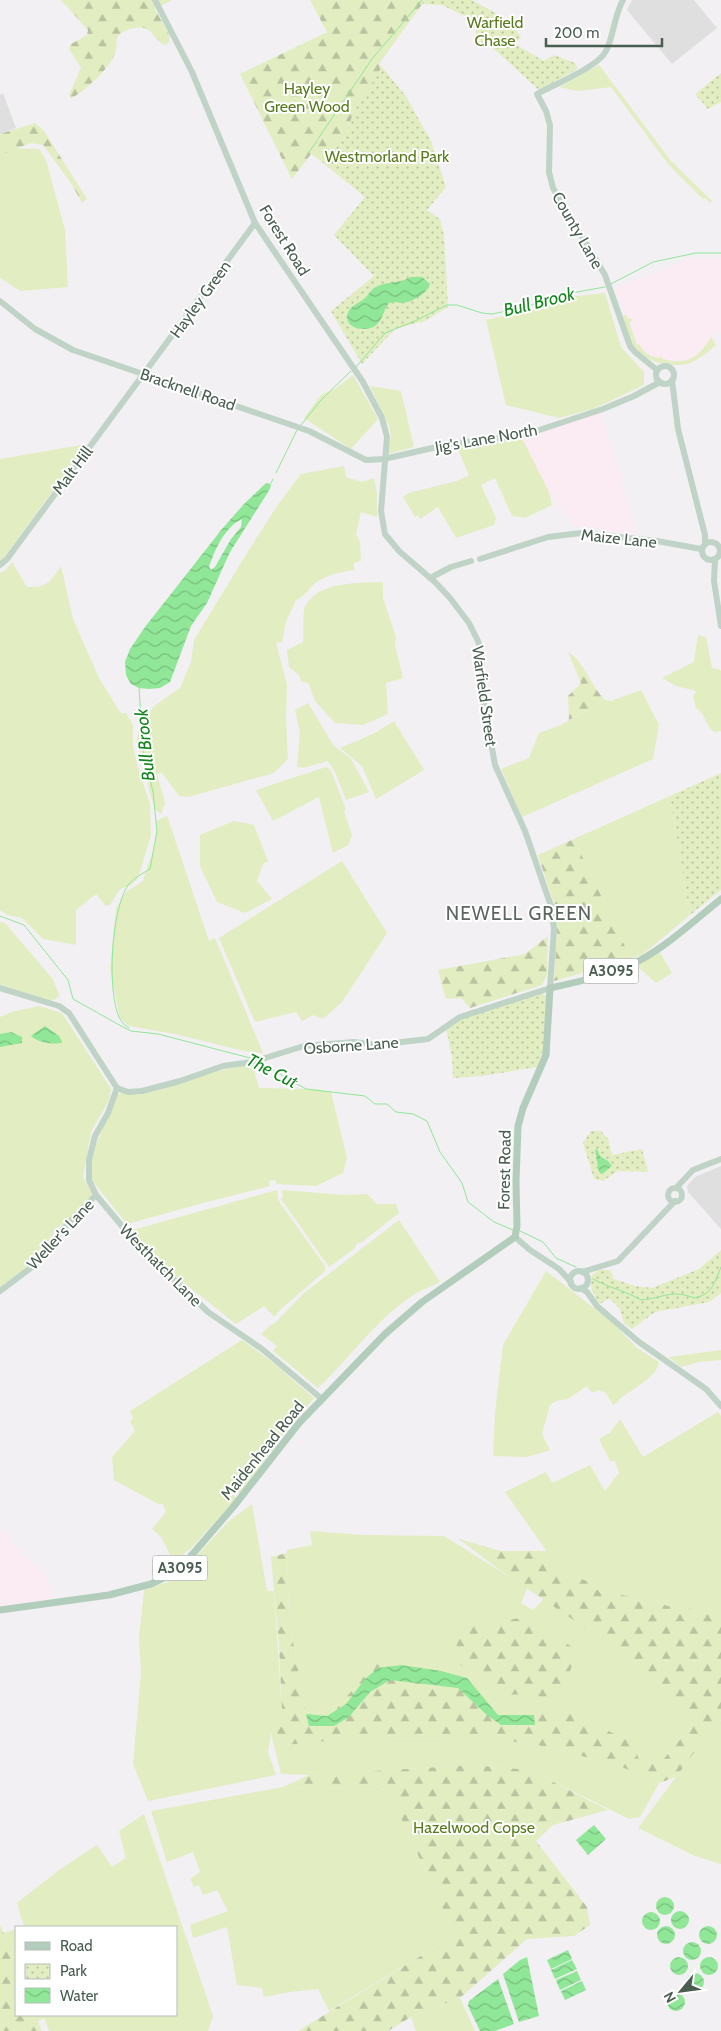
<svg xmlns="http://www.w3.org/2000/svg" width="721" height="2031" viewBox="0 0 721 2031" font-family="Cabin,sans-serif">
  <defs>
    <pattern id="forest-firs" width="22" height="20" patternUnits="userSpaceOnUse" patternTransform="scale(1.25)"><rect width="22" height="20" fill="#e2edc2"/><path d="M5 1l3.5 6h-7zM16 11l3.5 6h-7z" fill="#b9c3a0"/></pattern>
    <pattern id="park-dots" width="8" height="8" patternUnits="userSpaceOnUse" patternTransform="scale(1.25)"><rect width="8" height="8" fill="#e2edc2"/><path d="M2 2h.1M6 6h.1" fill="none" stroke="#b9c3a0" stroke-width="1.8" stroke-linecap="round"/></pattern>
    <pattern id="water-waves" width="16" height="10" patternUnits="userSpaceOnUse" patternTransform="scale(1.25)"><rect width="16" height="10" fill="#91e798"/><path d="M0 5q4-4 8 0t8 0" fill="none" stroke="#78be7e"/></pattern>
  </defs>
  <rect width="100%" height="100%" fill="#f2f0f2"/>
  <g fill="#fbebf2">
    <polygon points="710,258 721,259 721,333 716,333 700,353 690,359 677,361 666,360 659,356 659,358 657,358 647,354 637,345 629,322 632,321 628,319 615,288 690,259"/>
    <polygon points="601,412 623,486 636,535 573,525 549,492 522,438"/>
    <polygon points="8,1531 10,1542 46,1577 52,1598 0,1606 0,1533"/>
  </g>
  <g fill="#e0dfe0">
    <polygon points="632,0 694,0 717,28 672,64 627,10"/>
    <polygon points="3,93 16,128 0,134 0,95"/>
    <polygon points="721,1163 721,1229 688,1192 687,1186 695,1177 721,1166"/>
  </g>
  <g fill="#e2edc2">
    <polygon points="599,65 671,161 712,201 710,203 705,198 703,199 668,164 611,87 578,91 559,87"/>
    <polygon points="0,148 39,149 46,160 65,230 68,287 20,291 0,278"/>
    <polygon points="605,293 621,347 644,372 644,385 593,409 559,418 506,405 486,320 530,310 568,297"/>
    <path d="M626 314 628 319 631 318 632 321 629 322 637 345 639 344C643 352 650 357 659 358L660 356 663 359C688 366 699 357 711 337L716 345C708 352 699 359 690 363 671 369 645 362 633 345 628 337 626 326 623 316Z"/>
    <polygon points="353,375 378,419 351,449 304,418 322,394 335,389"/>
    <polygon points="370,386 401,391 414,447 388,454 391,436 389,426"/>
    <polygon points="522,438 549,492 552,505 525,518 512,516 495,478 481,485 496,518 494,525 456,538 438,507 420,519 418,515 415,517 403,497 409,493 457,481 469,475 456,445"/>
    <polygon points="87,444 8,552 0,562 0,459"/>
    <path d="M344 466 346 477 362 482 374 478 377 493V517L361 512 356 534 360 542 361 561 354 563V570C339 572 325 575 313 585 307 591 304 597 296 600L286 622 282 642 276 643 287 685 286 718 288 759 274 773 188 797 179 796 162 773 157 774 165 803 161 814 155 809 149 790 144 760 136 743 139 729 154 706 180 688 191 662 194 640 247 553 277 506 301 474Z"/>
    <path d="M12 562 27 587C47 588 50 582 61 566L73 619 99 678 118 709 121 713H126L133 725V747L140 775 150 804 151 835 138 878 131 885 120 889 110 905 106 906 96 894 76 910V945L43 939 22 918 7 915 0 910V572L5 571Z"/>
    <path d="M383 582V598L396 637 395 645 403 678 386 683 388 714 363 725 335 723 315 701 309 684 301 681 299 675 289 667 287 650 303 642C304 634 302 615 305 607 317 581 359 583 383 582Z"/>
    <path d="M698 635 706 637 712 668 719 669 721 671V731L714 732C705 725 706 714 696 708L693 697 696 691 676 686 662 678 694 662Z"/>
    <polygon points="641,690 659,725 653,759 522,817 501,769 529,758 539,733 561,725 605,700 611,701"/>
    <polygon points="308,703 333,745 351,759 369,792 346,800 336,774 328,761 303,768 297,767 300,732 295,710"/>
    <polygon points="394,721 424,770 376,799 362,766 340,748 375,733"/>
    <polygon points="326,767 331,771 346,809 344,811 352,835 348,845 333,853 319,797 273,821 256,790"/>
    <polygon points="670,796 690,915 642,955 631,959 574,839"/>
    <path d="M167 816 209 941 215 938 263 1053 244 1051 175 1034 129 1026 120 1018 110 969 116 908 126 892 143 881C148 859 160 845 156 821Z"/>
    <polygon points="234,821 254,825 268,861 263,864 257,881 272,899 245,913 217,902 200,866 200,835"/>
    <polygon points="342,861 387,933 342,1002 323,1019 313,1015 302,1021 296,1012 255,1022 219,938"/>
    <polygon points="0,922 5,923 52,978 60,996 51,1001 0,985"/>
    <polygon points="659,951 672,973 656,983 636,965"/>
    <polygon points="39,1006 62,1013 111,1089 109,1100 91,1132 83,1177 93,1194 73,1216 56,1229 36,1260 0,1287 0,1017 12,1012"/>
    <polygon points="252,1064 259,1088 314,1089 331,1092 347,1158 343,1173 316,1186 277,1184 275,1180 269,1181 270,1186 203,1203 127,1224 91,1179 92,1155 115,1098 122,1091 138,1095 207,1073"/>
    <polygon points="277,1190 278,1200 325,1266 325,1271 281,1309 274,1317 264,1306 236,1324 164,1267 129,1231"/>
    <polygon points="282,1190 345,1195 367,1194 377,1204 396,1204 399,1213 362,1242 356,1244 355,1248 329,1267 281,1199 283,1197"/>
    <path d="M399 1220 440 1282C430 1287 418 1291 409 1298 374 1322 349 1359 318 1388L273 1351 277 1346 261 1334 272 1324 275 1323 304 1293Z"/>
    <path d="M546 1271 612 1322 637 1348 659 1362C658 1376 633 1389 622 1397 619 1400 617 1403 613 1405L606 1393 598 1390 592 1393 587 1386 568 1399 556 1401 550 1405 542 1434 550 1450 527 1457 493 1456 495 1413 503 1345Z"/>
    <polygon points="242,1340 275,1364 314,1398 287,1430 240,1494 233,1488 230,1493 237,1498 191,1548 174,1562 161,1537 152,1529 166,1512 163,1504 158,1504 114,1480 112,1457 135,1431 130,1421 133,1418 130,1411"/>
    <polygon points="721,1350 721,1360 698,1362 681,1367 669,1357"/>
    <polygon points="718,1412 721,1416 721,1619 683,1606 668,1606 635,1597 600,1592 589,1582 575,1576 562,1573 505,1492 546,1472 552,1483 590,1465 605,1491 619,1473 615,1461 610,1461 599,1439 610,1433 620,1419 643,1457"/>
    <polygon points="252,1504 267,1591 274,1591 282,1712 271,1732 268,1752 276,1775 148,1801 133,1764 141,1672 139,1638 144,1590 174,1580 228,1522"/>
    <polygon points="310,1531 363,1535 444,1536 527,1588 521,1603 533,1610 544,1599 638,1664 698,1718 662,1761 653,1764 538,1727 499,1725 457,1677 329,1719 306,1714 289,1619 287,1553 287,1550 312,1545"/>
    <polygon points="721,1720 721,1864 695,1856 638,1828 711,1730"/>
    <polygon points="487,1738 538,1745 617,1765 659,1783 640,1817 629,1819 530,1770 472,1765 309,1775 281,1774 274,1746 349,1739"/>
    <polygon points="283,1787 388,1790 455,1935 329,2011 318,1989 290,1992 264,1997 262,1988 237,1985 227,1927 193,1938 190,1925 228,1911 217,1890 203,1895 199,1885 194,1887 190,1879 200,1872 193,1852 167,1862 151,1811"/>
    <polygon points="144,1814 213,2016 208,2031 49,2031 44,2018 37,2022 34,2015 176,2015 176,1927 21,1927 24,1926 17,1903 58,1871 97,1845 112,1867 126,1858 119,1831"/>
    <polygon points="16,1929 16,1967 3,1933"/>
    <polygon points="460,1998 475,2031 416,2031 411,2017"/>
  </g>
  <g fill="url(#forest-firs)">
    <path d="M61 0H172L155 9 170 36 169 43 165 45C156 42 153 30 144 28 137 26 124 30 119 35 114 41 118 45 116 50 111 69 86 89 71 99L69 95 81 68 69 49 71 44 87 35 88 30Z"/>
    <polygon points="310,0 425,0 379,64 382,67 355,109 345,137 322,162 311,154 292,179 240,74 327,32"/>
    <polygon points="35,123 44,131 87,199 82,203 71,183 43,145 31,143 0,155 0,134"/>
    <path d="M568 652C585 662 591 687 605 700L569 720 568 696 581 683Z"/>
    <polygon points="574,839 631,959 554,981 557,929 555,907 538,855"/>
    <polygon points="548,936 547,975 542,985 470,1008 461,998 446,999 438,970 525,954"/>
    <polygon points="459,1539 501,1551 547,1551 562,1573 575,1576 589,1582 600,1592 635,1597 668,1606 683,1606 721,1619 721,1720 711,1730 676,1777 659,1783 617,1765 538,1745 487,1738 349,1739 274,1746 271,1732 282,1712 279,1645 271,1557 287,1553 289,1619 306,1714 328,1719 375,1663 413,1668 457,1677 499,1725 538,1727 537,1713 568,1711 631,1742 639,1759 653,1764 662,1761 698,1718 638,1664 497,1568"/>
    <polygon points="520,1618 578,1650 560,1698 536,1701 535,1694 495,1695 460,1665 454,1629"/>
    <polygon points="472,1765 530,1770 608,1810 553,1825 536,1841 587,1907 590,1925 574,1936 527,1939 460,1998 411,2017 388,2031 298,2031 455,1935 388,1790 283,1787 309,1775"/>
    <polygon points="0,1925 16,1966 16,2015 35,2015 42,2031 0,2031"/>
  </g>
  <g fill="url(#park-dots)">
    <polygon points="425,0 472,0 508,20 521,37 515,44 544,61 554,55 575,63 577,67 576,70 539,90 493,48 484,46 475,33 479,23 442,5 422,4"/>
    <polygon points="382,67 405,95 431,141 446,187 427,210 440,219 444,235 448,307 425,321 395,329 362,364 331,311 374,276 334,235 365,197 322,162 345,137 355,109"/>
    <polygon points="721,73 721,102 708,109 695,94"/>
    <polygon points="721,773 721,890 690,915 670,796"/>
    <polygon points="542,993 546,996 543,1052 537,1067 482,1076 453,1078 452,1056 445,1024"/>
    <polygon points="591,1131 601,1131 608,1139 612,1155 642,1149 648,1172 618,1171 603,1181 594,1179 583,1143"/>
    <path d="M721 1250V1293L709 1302 655 1312 632 1329 624 1323 620 1309 609 1298 600 1304C593 1294 589 1287 592 1275L599 1270H610L614 1279 635 1286 652 1288 699 1269Z"/>
  </g>
  <g fill="url(#water-waves)" fill-rule="evenodd">
    <path d="M411 277H422L430 284C428 293 411 303 402 303 397 302 395 302 389 303 383 310 383 321 375 326 366 332 346 329 347 316 349 305 359 304 366 297 369 294 370 291 374 288 385 281 399 284 411 277Z"/>
    <path d="M266 483 271 484 270 489 230 552 207 603 191 626 170 682 160 688 149 689 139 688 131 684 126 675 125 662 130 649 145 627 222 529 244 504ZM242 519 241 527 231 539 215 567 211 570 209 567C215 549 225 527 242 519Z"/>
    <path d="M45 1026 59 1036 62 1042C55 1046 37 1042 31 1036Z"/>
    <polygon points="11,1032 22,1037 22,1043 0,1047 0,1034"/>
    <polygon points="597,1149 600,1156 608,1161 612,1166 602,1174 599,1172 595,1150"/>
    <polygon points="401,1665 441,1671 467,1678 498,1715 534,1715 535,1725 501,1725 487,1715 458,1688 390,1680 370,1692 349,1717 334,1726 309,1726 306,1714 327,1716 346,1704 365,1679 378,1668"/>
    <polygon points="594,1825 606,1839 588,1855 576,1840"/>
    <circle cx="665" cy="1906" r="9"/>
    <circle cx="680" cy="1920" r="9"/>
    <circle cx="651" cy="1921" r="9"/>
    <circle cx="666" cy="1935" r="9"/>
    <circle cx="708" cy="1935" r="9"/>
    <circle cx="692" cy="1951" r="9"/>
    <polygon points="568,1950 572,1959 551,1969 547,1960"/>
    <circle cx="709" cy="1966" r="9"/>
    <circle cx="679" cy="1966" r="9"/>
    <polygon points="527,1957 539,2016 519,2022 503,1974 520,1960"/>
    <polygon points="572,1960 577,1969 555,1979 551,1970"/>
    <polygon points="577,1971 581,1980 560,1990 556,1980"/>
    <circle cx="695" cy="1982" r="9"/>
    <polygon points="498,1979 514,2024 495,2031 480,2031 468,2006 469,2001"/>
    <polygon points="582,1981 586,1990 565,2000 561,1991"/>
    <circle cx="676" cy="2002" r="9"/>
  </g>
  <g fill="none" stroke-linecap="round" stroke-linejoin="round">
    <g stroke="#91e798" stroke-width="1">
      <polyline points="318,139 372,59 422,0"/>
      <polyline points="309,152 317,141"/>
      <polyline points="611,284 653,262 696,253 721,253"/>
      <polyline points="356,367 385,333 415,321 447,305 457,305 482,313 492,314 522,308 566,294 605,287"/>
      <polyline points="301,425 321,400 351,371"/>
      <polyline points="276,473 297,430"/>
      <polyline points="271,483 273,479"/>
      <polyline points="0,916 24,925 68,980 73,999 123,1027 131,1031 158,1034 254,1059"/>
      <path d="M129 1028C125 1025 121 1022 119 1017 107 989 111 911 128 885 133 879 143 873 150 869L157 831 153 792 143 749 139 688"/>
      <polyline points="259,1062 306,1089 365,1096 375,1104 387,1104 396,1112 413,1114 427,1121 440,1152 462,1183 468,1202 494,1222 513,1230"/>
      <polyline points="520,1231 543,1242 556,1258 576,1267"/>
      <path d="M593 1279C609 1288 626 1291 641 1300 663 1298 672 1289 694 1298 712 1295 715 1282 721 1267"/>
    </g>
    <g stroke="#bfd3c7" stroke-width="6">
      <path d="M623 0C614 16 614 35 606 51 598 67 553 85 537 94L546 111 550 125 549 172 553 188 605 275 630 346 635 352 657 370"/>
      <polyline points="0,301 35,329 73,350 309,431 366,460 384,459 450,444 524,435 603,409 634,396 660,382"/>
      <circle cx="665" cy="375" r="9"/>
      <polyline points="672,380 678,429 705,535 705,544"/>
      <circle cx="711" cy="551" r="9"/>
      <polyline points="480,559 548,537 581,533 657,541 701,549"/>
      <polyline points="715,559 714,581 721,626"/>
      <polyline points="0,565 7,559 255,223"/>
      <polyline points="430,578 451,567 471,561"/>
      <polyline points="0,988 59,1006 69,1013 117,1088"/>
      <polyline points="117,1088 128,1092 142,1091 180,1081 223,1066 252,1062 304,1046 354,1042 376,1045 428,1039 460,1017 550,988 554,929 551,906 525,831 495,765 482,692 481,652 478,641 469,623 450,598 436,583 399,551 385,534 381,511 387,437 382,418 363,382 255,223 192,72 155,0"/>
      <polyline points="117,1088 108,1113 95,1136 89,1160 89,1180 96,1195 137,1244 208,1312 262,1349 322,1399"/>
      <polyline points="676,1188 693,1170 721,1159"/>
      <circle cx="675" cy="1195" r="7"/>
      <polyline points="515,1237 530,1250 559,1269 571,1282"/>
      <circle cx="579" cy="1280" r="9"/>
      <polyline points="582,1272 618,1261 675,1201"/>
      <polyline points="581,1288 587,1292 597,1306 639,1342 706,1389 721,1406"/>
      <polyline points="0,1291 36,1264 49,1249 61,1231 96,1195"/>
    </g>
    <path stroke="#b2cdbc" stroke-width="7" d="M0 1610 109 1595 151 1584 178 1571 234 1506 299 1423 385 1334 422 1302 515 1237 517 1226 516 1181 518 1126 523 1108 546 1055 550 988C578 982 609 975 635 963 666 947 694 921 721 899"/>
  </g>
  <g text-anchor="middle" stroke-width="4" stroke-linejoin="round" paint-order="stroke">
    <g fill="#fff" stroke="#808e84" stroke-width="1">
      <rect x="583.5" y="958.5" width="55" height="25" rx="4"/>
      <rect x="152.5" y="1555.5" width="55" height="25" rx="4"/>
    </g>
    <g font-size="15" font-weight="bold" fill="#495d50">
      <text x="611" y="976">A3095</text>
      <text x="180" y="1573">A3095</text>
    </g>
    <g font-size="16" fill="#587b1d" stroke="#fff">
      <text x="495" y="28">Warfield<tspan x="495" dy="18">Chase</tspan></text>
      <text x="307" y="94">Hayley<tspan x="307" dy="18">Green Wood</tspan></text>
      <text x="387" y="162">Westmorland Park</text>
      <text x="474" y="1833">Hazelwood Copse</text>
    </g>
    <g font-size="16" fill="#495d50" stroke="#fff">
      <text transform="translate(578 230) rotate(60)" y="6">County Lane</text>
      <text transform="translate(285 240) rotate(58)" y="6">Forest Road</text>
      <text transform="translate(200 299) rotate(-54)" y="6">Hayley Green</text>
      <text transform="translate(188 389) rotate(19)" y="6">Bracknell Road</text>
      <text transform="translate(486 438) rotate(-10)" y="6">Jig's Lane North</text>
      <text transform="translate(72 470) rotate(-53)" y="6">Malt Hill</text>
      <text transform="translate(619 538) rotate(6)" y="6">Maize Lane</text>
      <text transform="translate(485 696) rotate(82)" y="6">Warfield Street</text>
      <text transform="translate(351 1045) rotate(-4)" y="6">Osborne Lane</text>
      <text transform="translate(504 1170) rotate(-89)" y="6">Forest Road</text>
      <text transform="translate(60 1234) rotate(-47)" y="6">Weller's Lane</text>
      <text transform="translate(161 1265) rotate(45)" y="6">Westhatch Lane</text>
      <text transform="translate(262 1450) rotate(-51)" y="6">Maidenhead Road</text>
    </g>
    <g font-size="18" font-style="italic" fill="#13871d" stroke="#fff">
      <text transform="translate(539 302) rotate(-14)" y="6">Bull Brook</text>
      <text transform="translate(145 745) rotate(-96)" y="6">Bull Brook</text>
      <text transform="translate(272 1071) rotate(27)" y="6">The Cut</text>
    </g>
    <g font-size="19" letter-spacing="1" fill="#5d6560" stroke="#fff">
      <text x="519" y="920">NEWELL GREEN</text>
    </g>
  </g>
  <rect x="15" y="1926" width="162" height="90" fill="#ffffff" stroke="#b6beb9"/>
  <rect x="25" y="1942" width="25" height="8" fill="#b2cdbc" stroke="#b6beb9"/>
  <text x="60" y="1951" font-size="15" fill="#495d50">Road</text>
  <rect x="25" y="1964" width="25" height="15" fill="url(#park-dots)" stroke="#b6beb9"/>
  <text x="60" y="1976" font-size="15" fill="#495d50">Park</text>
  <rect x="25" y="1988" width="25" height="15" fill="url(#water-waves)" stroke="#b6beb9"/>
  <text x="60" y="2001" font-size="15" fill="#495d50">Water</text>
  <g transform="translate(681 1991) rotate(241)" stroke="#ffffff" stroke-width="4" paint-order="stroke">
  <path d="M0-4L9 19L0 12L-9 19Z" fill="#495d50"/>
  <text y="-8" font-size="14" font-weight="bold" text-anchor="middle" fill="#495d50">N</text>
  </g>
  <path d="M546 38v8h116v-8" fill="none" stroke="#495d50" stroke-width="2.5"/>
  <text x="554" y="38" font-size="15" fill="#495d50" stroke="#ffffff" stroke-width="4" paint-order="stroke">200 m</text>
</svg>
